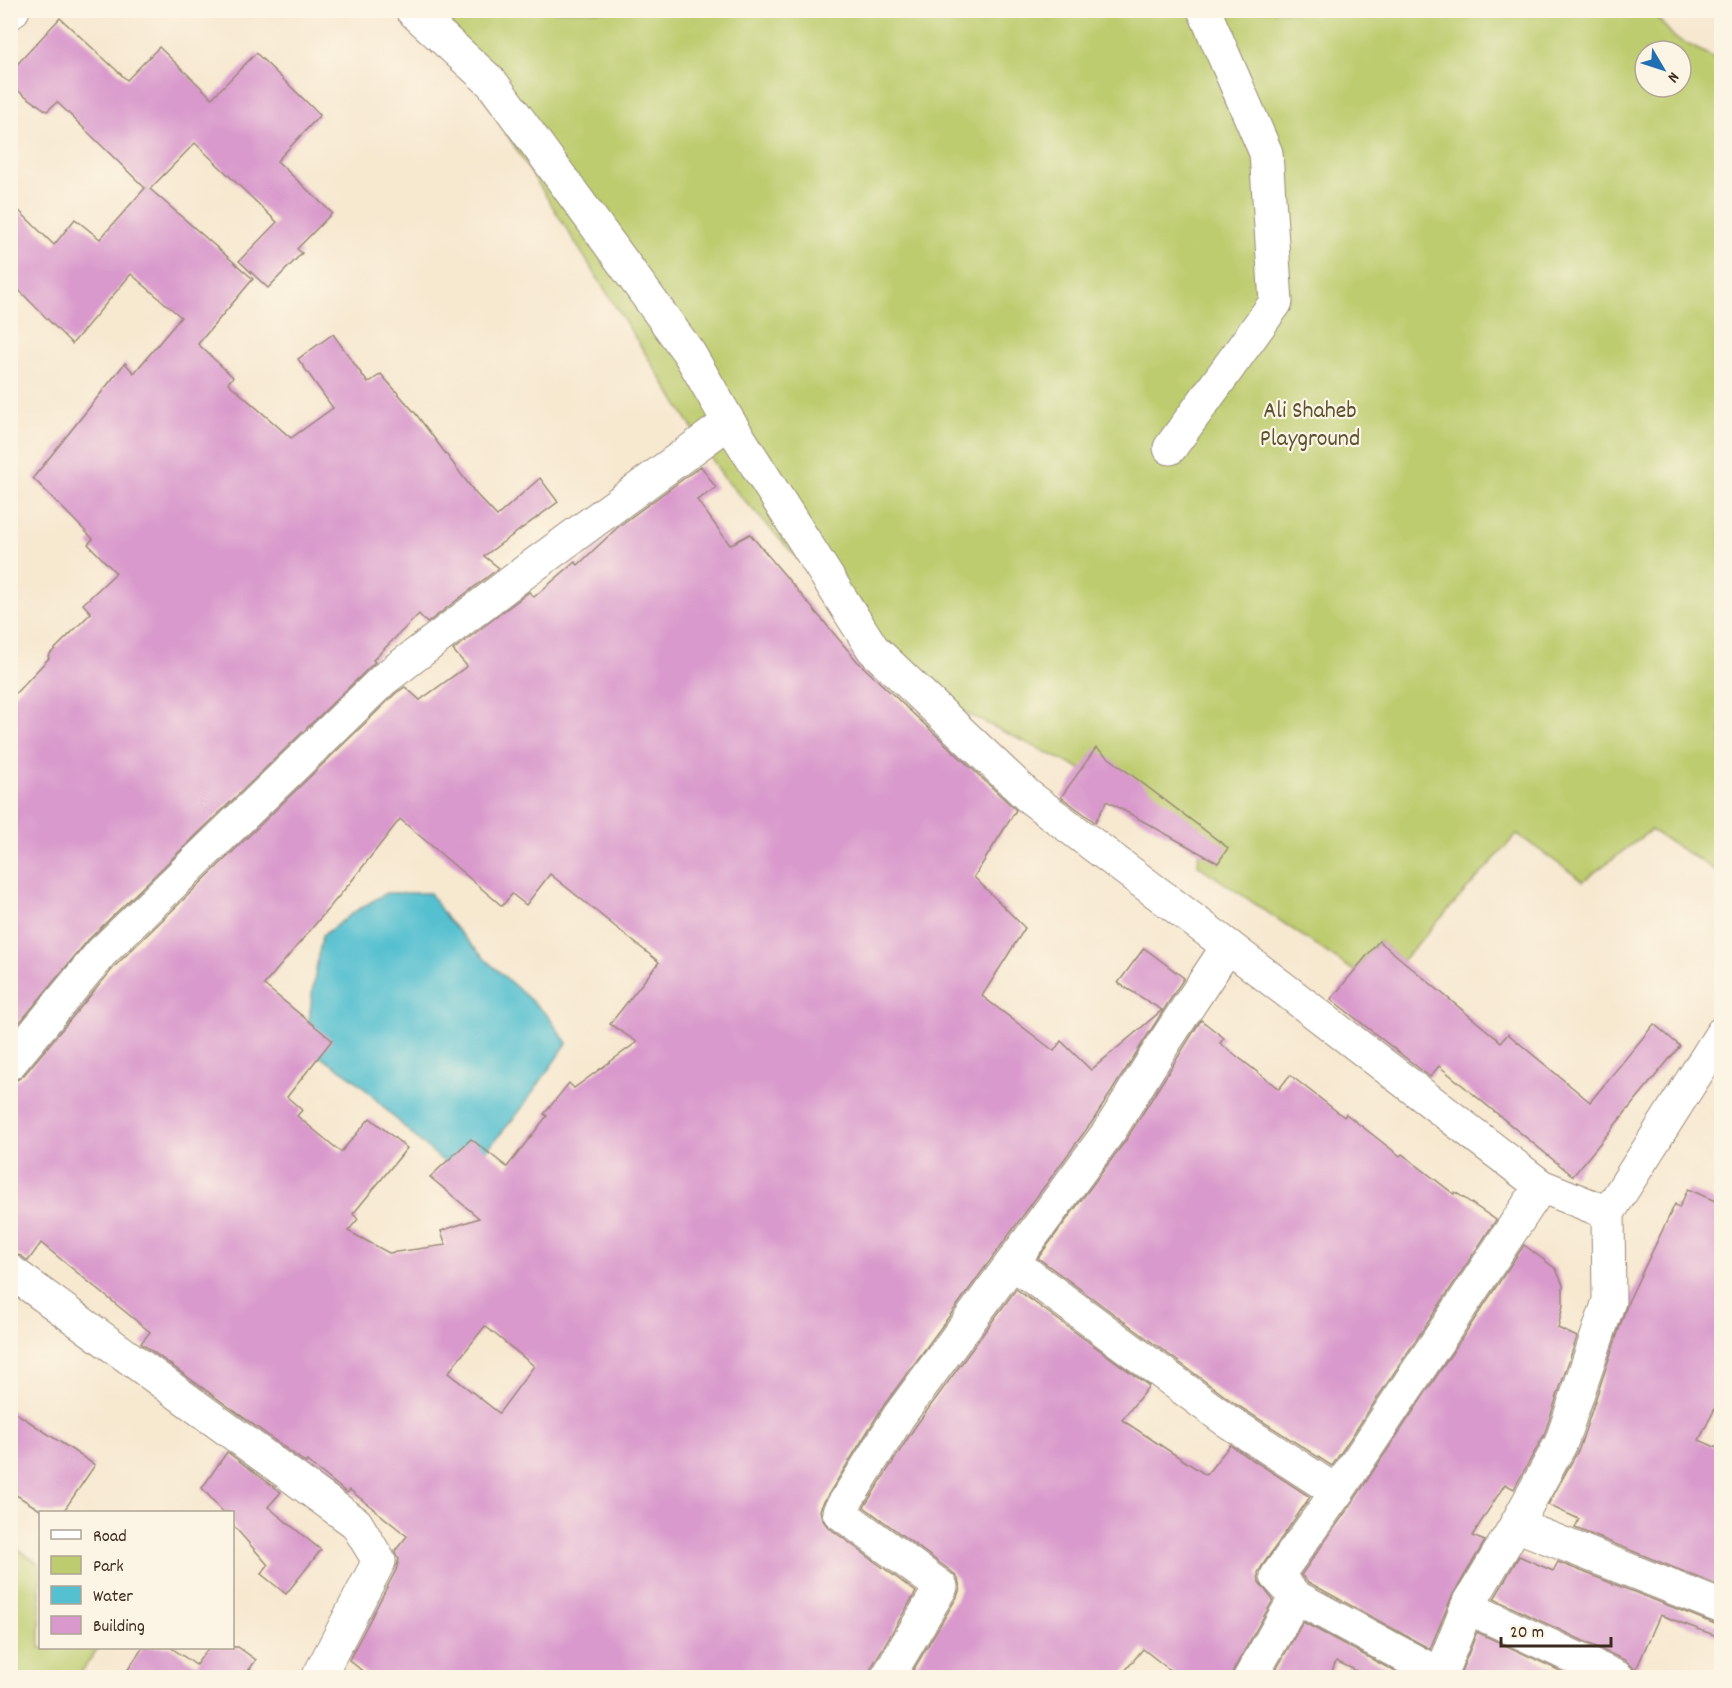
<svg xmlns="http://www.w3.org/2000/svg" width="1732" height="1688" viewBox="0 0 1732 1688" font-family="Dekko,sans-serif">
  <rect width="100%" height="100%" fill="#fcf5e5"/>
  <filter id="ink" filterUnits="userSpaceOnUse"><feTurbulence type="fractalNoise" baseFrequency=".0167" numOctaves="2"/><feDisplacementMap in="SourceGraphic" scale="12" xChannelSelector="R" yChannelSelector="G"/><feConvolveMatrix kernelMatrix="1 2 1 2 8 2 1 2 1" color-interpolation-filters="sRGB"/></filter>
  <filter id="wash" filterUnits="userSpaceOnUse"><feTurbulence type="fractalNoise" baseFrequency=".008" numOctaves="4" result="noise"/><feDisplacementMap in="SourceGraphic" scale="24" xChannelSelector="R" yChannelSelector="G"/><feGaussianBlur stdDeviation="1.35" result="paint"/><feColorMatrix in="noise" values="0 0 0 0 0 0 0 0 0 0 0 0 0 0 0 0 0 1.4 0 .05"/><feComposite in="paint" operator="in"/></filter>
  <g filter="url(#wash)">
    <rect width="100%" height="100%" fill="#f7e8d0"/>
    <g fill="#bdcc6e" stroke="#7c7b46" stroke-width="1.5" fill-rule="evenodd">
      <path d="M429 11H1651L1675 38 1721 61V874L1651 830 1583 881 1517 834 1402 961 1379 941 1354 971 1198 865 1200 827 918 690 724 478ZM1645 51H1681V87H1645Z"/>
      <polygon points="10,1543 40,1565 40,1648 98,1648 78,1677 11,1677"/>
    </g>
    <path fill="#55c0d0" stroke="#487577" stroke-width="1.5" d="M386 893H430L447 919 485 959 547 1015 567 1043 519 1112 486 1151 459 1173C423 1147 394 1117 362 1086 349 1073 324 1060 308 1049 308 1010 315 974 322 936L356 911Z"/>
    <g id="blocks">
      <g fill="#d999cc" fill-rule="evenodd">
        <polygon points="60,18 127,80 159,47 212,98 256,53 320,115 277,161 332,213 297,249 302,253 268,288 239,261 277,222 195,143 150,189 253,279 198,344 233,377 228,383 291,438 333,408 298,359 333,334 368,383 381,374 416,414 476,494 497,516 540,478 558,502 484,556 499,568 427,623 419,614 373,660 375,662 88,940 16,1027 10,1022 10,699 49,658 48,656 91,613 83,604 116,573 88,544 93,539 33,478 125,363 134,373 181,317 131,274 72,344 10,281 10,202 54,245 75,219 100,239 145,188 57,102 47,111 10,85 10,72"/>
        <path d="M701 466 716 488 697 500 730 545 750 534 857 661 1016 810 974 877 1025 928 982 996 1054 1051 1061 1041 1091 1070 1162 1010 1118 983 1144 948 1184 978 1094 1119 884 1405 823 1503 820 1510 822 1519 828 1527 916 1592 871 1668 868 1677H370L349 1660 396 1570 399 1559 397 1557 395 1551 407 1536 350 1490 347 1493 307 1461 306 1463 141 1343 150 1332 41 1243 28 1261 21 1256 10 1253V1081L17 1080 24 1075 115 966 396 693 405 687 420 700 467 666 453 650 529 592 534 597 575 562 578 565 619 526ZM400 819 502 906 512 894 526 905 550 874 659 962 610 1024 637 1042 574 1088 569 1083 544 1114 547 1116 507 1167 471 1139 430 1177 479 1218 441 1231 446 1245 389 1253 348 1231 358 1219 353 1214 407 1148 370 1118 341 1152 297 1116 302 1110 287 1097 332 1040 264 985 350 883ZM485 1326 534 1366 499 1413 448 1373Z"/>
        <polygon points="1096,748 1228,848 1218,863 1107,801 1095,822 1061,797"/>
        <polygon points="1379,941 1501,1042 1508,1034 1590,1102 1654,1024 1680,1046 1573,1176 1439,1066 1430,1077 1331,999"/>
        <polygon points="1201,1020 1224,1038 1220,1043 1279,1089 1290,1075 1344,1117 1346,1114 1400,1156 1402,1154 1454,1194 1455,1192 1496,1220 1332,1466 1237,1405 1038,1258 1126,1140"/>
        <polygon points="1688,1189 1722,1204 1722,1395 1699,1440 1722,1450 1722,1587 1575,1528 1579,1519 1548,1505 1579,1449 1628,1302 1675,1204 1679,1208"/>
        <polygon points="1524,1245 1556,1269 1563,1285 1563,1305 1558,1328 1577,1337 1544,1435 1514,1489 1505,1484 1472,1536 1485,1541 1451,1598 1430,1649 1308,1582 1301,1575 1352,1503"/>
        <polygon points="1016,1289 1149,1386 1122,1420 1206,1475 1230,1445 1310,1497 1262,1566 1258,1573 1259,1582 1273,1600 1234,1669 1231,1677 1179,1677 1143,1649 1120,1677 909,1677 957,1597 960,1588 958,1579 952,1572 864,1507 915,1427"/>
        <polygon points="10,1409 95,1465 63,1512 43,1512 10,1491"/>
        <polygon points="227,1452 281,1492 268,1507 321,1550 286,1594 261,1574 268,1565 232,1524 232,1512 223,1512 202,1488"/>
        <polygon points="1519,1556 1553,1571 1558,1562 1715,1624 1722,1625 1722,1638 1660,1615 1635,1672 1633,1667 1626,1661 1494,1599"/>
        <polygon points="1303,1622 1405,1677 1370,1677 1336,1661 1330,1677 1272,1677"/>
        <polygon points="1477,1632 1573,1677 1459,1677"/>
        <polygon points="143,1647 170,1647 196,1665 209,1647 238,1647 256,1660 244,1677 123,1677"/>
      </g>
    </g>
  </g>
  <g filter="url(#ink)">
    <use href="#blocks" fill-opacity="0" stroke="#998977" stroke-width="1.5"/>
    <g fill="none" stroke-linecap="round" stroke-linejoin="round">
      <defs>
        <g id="minor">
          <polyline points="412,10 492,83 689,353 729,422 873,649 1028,796 1228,946 1541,1186 1608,1213"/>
          <polyline points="10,13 13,10"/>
          <polyline points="1170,448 1276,302 1266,153 1204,10"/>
          <polyline points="10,1063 101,953 384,679 530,568 729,422"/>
          <polyline points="1013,1263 1226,1420 1337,1492 1541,1186"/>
          <polyline points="10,1271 356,1523 379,1561 318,1678"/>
          <polyline points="1516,1525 1722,1607"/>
          <polyline points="1296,1597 1440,1675"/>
          <polyline points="1467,1607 1618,1678"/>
          <polyline points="887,1678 941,1587 839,1512 899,1416 1110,1130 1164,1043 1228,946"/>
          <polyline points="1250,1678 1296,1597 1277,1576 1337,1492"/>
          <polyline points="1439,1678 1467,1607 1516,1525 1561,1443 1609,1301 1608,1213 1722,1033"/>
        </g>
      </defs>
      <use href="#minor" stroke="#998977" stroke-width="35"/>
      <use href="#minor" stroke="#fff" stroke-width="33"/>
    </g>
  </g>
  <g text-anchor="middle" stroke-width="4.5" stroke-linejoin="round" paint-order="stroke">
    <g font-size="24" fill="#5c5232" stroke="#fcf5e5">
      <text x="1310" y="417">Ali Shaheb<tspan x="1310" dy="28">Playground</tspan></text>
    </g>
  </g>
  <rect width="1732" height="1688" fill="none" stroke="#fcf5e5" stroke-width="36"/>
  <rect x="39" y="1511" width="195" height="138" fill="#fcf5e5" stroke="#afa495" stroke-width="1.5"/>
  <rect x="51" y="1530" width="30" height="9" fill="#ffffff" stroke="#afa495" stroke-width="1.5"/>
  <text x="93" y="1541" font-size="18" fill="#3b2a1e">Road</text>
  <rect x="51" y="1556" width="30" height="18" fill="#bdcc6e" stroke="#afa495" stroke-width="1.5"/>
  <text x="93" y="1571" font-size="18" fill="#3b2a1e">Park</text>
  <rect x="51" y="1586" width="30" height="18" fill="#55c0d0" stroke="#afa495" stroke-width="1.5"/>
  <text x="93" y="1601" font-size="18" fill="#3b2a1e">Water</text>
  <rect x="51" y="1616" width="30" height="18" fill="#d999cc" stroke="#afa495" stroke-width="1.5"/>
  <text x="93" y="1631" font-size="18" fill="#3b2a1e">Building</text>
  <g transform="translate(1663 69) rotate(129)"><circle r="28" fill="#fcf5e5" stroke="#afa495" stroke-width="1.5"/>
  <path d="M0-4.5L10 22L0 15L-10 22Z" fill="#1f6fb2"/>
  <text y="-9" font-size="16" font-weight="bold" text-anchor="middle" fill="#3b2a1e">N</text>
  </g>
  <path d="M1501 1637v9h110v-9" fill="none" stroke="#3b2a1e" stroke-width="3"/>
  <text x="1510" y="1637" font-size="18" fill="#3b2a1e" stroke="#fcf5e5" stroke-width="4.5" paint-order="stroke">20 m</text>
</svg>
